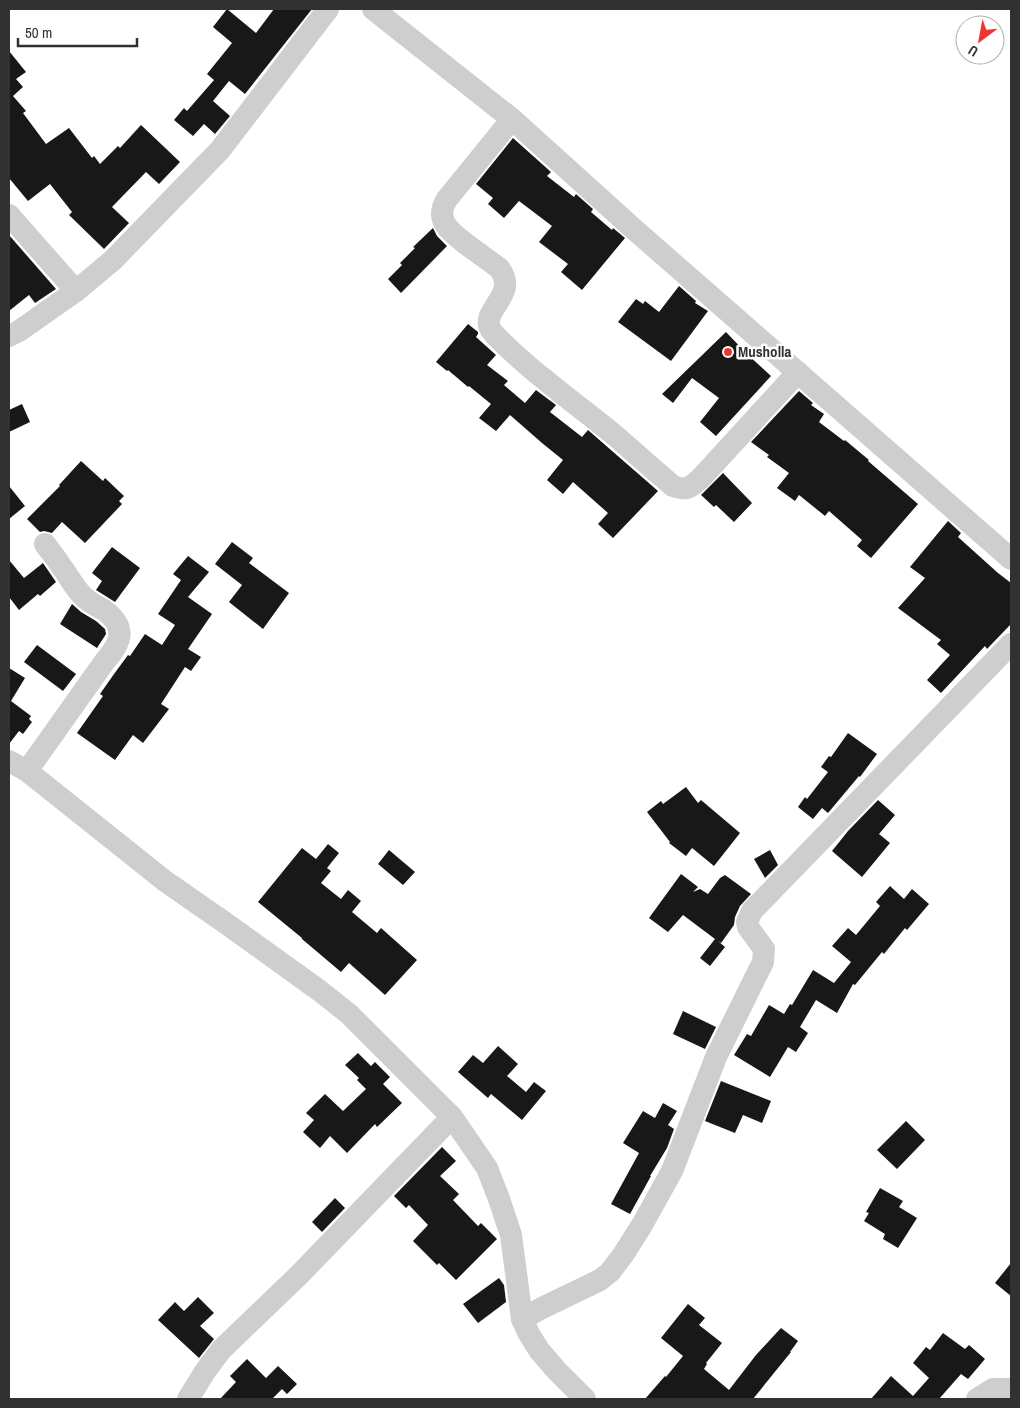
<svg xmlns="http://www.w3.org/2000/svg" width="1020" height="1408" viewBox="0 0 1020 1408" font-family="'Archivo Narrow',sans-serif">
  <rect width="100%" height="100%" fill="#fff"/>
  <g fill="#181818">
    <polygon points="227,9 256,33 274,9 312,9 245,94 229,81 213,101 230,116 215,134 204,124 193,136 174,120 184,108 187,111 214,80 207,74 232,43 213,27"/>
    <polygon points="9,51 26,72 16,79 23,87 13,96 26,111 23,113 46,144 69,128 92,158 94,156 100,164 118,146 120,148 141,125 180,162 159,184 146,172 112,207 129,223 104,249 69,215 72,212 50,184 28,201 9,178"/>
    <polygon points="513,138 551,172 547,176 574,197 576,194 593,209 591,212 612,230 613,228 625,238 582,290 561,272 568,264 539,242 552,226 519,201 504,218 488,204 493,198 476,184"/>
    <polygon points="433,228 437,236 447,246 401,293 388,279 402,265 400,263 415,248 413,247"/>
    <polygon points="9,235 56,289 35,303 29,295 9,311"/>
    <polygon points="679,286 696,301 695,303 708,311 671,361 618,322 636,299 643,304 645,301 659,312"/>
    <polygon points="468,324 478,332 478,334 476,337 496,355 487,365 508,381 504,385 525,403 536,390 556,405 550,412 582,437 588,430 658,491 613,538 598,524 608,513 573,482 563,494 547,480 563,460 542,443 510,415 496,431 479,418 491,404 469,386 468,387 448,370 447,371 436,362"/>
    <polygon points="726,332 748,355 771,376 716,436 700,422 719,398 692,378 673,403 662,394"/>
    <polygon points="799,391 813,403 811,405 824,414 819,422 844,441 845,440 869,460 868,461 918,504 871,558 857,546 862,540 829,511 825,516 799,495 795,501 777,488 789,473 767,457 769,455 751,442"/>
    <polygon points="22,404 30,422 9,432 9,410"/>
    <polygon points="81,461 103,481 105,478 124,496 119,501 122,504 85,543 62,522 52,533 44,531 40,532 27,519 60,486 59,485"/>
    <polygon points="723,473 752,503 734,522 716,505 714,507 701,495"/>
    <polygon points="9,486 25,506 9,519"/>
    <polygon points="948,521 961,533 958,537 998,573 1011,583 1011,624 987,649 985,646 941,693 927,680 950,655 937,644 941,640 898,608 925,578 910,567"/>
    <polygon points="232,542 253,558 249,563 289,593 263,629 229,602 242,585 215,564"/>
    <polygon points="112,547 140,568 115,602 96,590 102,581 92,573"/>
    <polygon points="188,556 209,572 188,597 212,614 188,649 201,657 191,671 185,667 161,704 169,709 143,743 133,735 115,760 77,733 103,696 100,694 114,674 128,655 130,656 145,634 162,645 175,625 158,614 181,580 173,574"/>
    <polygon points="9,560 24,578 43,563 56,582 40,596 38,594 19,610 9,597"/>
    <polygon points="72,604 81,612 96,621 105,629 106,634 97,648 60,624"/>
    <polygon points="37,645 76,674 63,691 24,662"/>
    <polygon points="9,668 25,678 11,701 31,716 29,719 32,722 23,734 19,731 9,744"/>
    <polygon points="848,733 877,754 860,777 859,776 828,813 822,808 813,819 798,807 805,797 807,799 828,772 821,767 829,756 831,757"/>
    <polygon points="686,787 698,803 701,800 740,833 714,866 692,848 686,856 669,843 670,842 647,812 661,801 663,804"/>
    <polygon points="878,800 895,815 879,834 890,843 862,877 832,851 848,831"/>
    <polygon points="328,844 339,853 327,868 331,871 321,883 341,899 348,890 361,901 352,912 377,933 381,928 417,960 385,995 349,963 341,972 302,939 302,938 258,902 302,848 316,859"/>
    <polygon points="389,850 415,872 403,885 378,864"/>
    <polygon points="770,850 778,865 765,878 754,859"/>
    <polygon points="681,874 698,887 693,892 700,889 708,894 720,878 725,875 751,894 740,906 735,917 734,925 721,943 718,941 725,947 710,966 700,958 715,939 683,915 668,932 649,918"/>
    <polygon points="890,886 904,899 912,889 929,904 907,930 905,928 884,954 882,952 855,985 853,984 837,1013 816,1000 800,1027 808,1033 796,1052 788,1047 770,1077 734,1055 747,1034 751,1036 769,1005 784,1014 790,1004 792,1005 813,970 834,983 851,962 832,946 848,928 856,935 880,906 876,902"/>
    <polygon points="683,1011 716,1027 705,1049 673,1034"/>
    <polygon points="498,1046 518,1064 507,1076 526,1092 534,1082 546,1091 522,1120 491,1094 488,1098 458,1072 473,1055 483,1063"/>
    <polygon points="358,1053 371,1066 375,1062 390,1077 383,1084 402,1103 377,1127 375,1124 347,1153 330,1136 320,1148 303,1132 314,1120 306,1113 325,1094 343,1111 366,1089 357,1080 359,1078 345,1065"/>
    <polygon points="721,1081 771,1101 762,1123 743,1115 735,1133 705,1121"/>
    <polygon points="663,1103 677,1111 668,1125 674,1129 667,1148 650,1176 651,1176 630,1214 611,1204 639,1153 623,1143 643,1111 655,1118"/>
    <polygon points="906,1121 925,1140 897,1169 877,1150"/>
    <polygon points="442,1147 456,1161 440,1176 459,1194 453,1200 478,1226 481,1223 497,1239 456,1280 439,1263 437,1265 413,1241 428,1225 409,1205 406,1208 394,1196"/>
    <polygon points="880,1188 903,1201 899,1207 917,1218 898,1248 883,1239 885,1234 864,1221 869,1213 866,1212"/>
    <polygon points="335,1198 345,1208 322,1232 312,1222"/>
    <polygon points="1011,1263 1011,1296 995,1283"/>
    <polygon points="499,1278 504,1285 506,1302 478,1323 463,1304"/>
    <polygon points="198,1297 214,1313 200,1326 214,1339 199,1358 158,1320 175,1302 184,1311"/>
    <polygon points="688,1304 705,1318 699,1325 722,1343 706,1363 707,1364 704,1369 729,1390 756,1355 781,1328 798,1341 790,1352 791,1352 753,1399 645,1399 665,1376 666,1377 683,1356 661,1338"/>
    <polygon points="943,1333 965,1349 969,1345 985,1359 968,1379 961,1374 939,1399 871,1399 891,1376 913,1396 929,1378 913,1363 926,1347 930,1350"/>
    <polygon points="247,1359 266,1378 278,1366 297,1384 287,1394 282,1389 272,1399 220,1399 236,1382 230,1376"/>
  </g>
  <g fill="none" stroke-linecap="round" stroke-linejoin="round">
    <g stroke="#cecece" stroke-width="22">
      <polyline points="373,9 512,119 636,231 1011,559"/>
      <path d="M512 119 447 199C432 222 454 234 470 247 480 254 489 261 499 268 520 295 479 310 491 330 495 336 501 341 507 347 519 358 531 369 544 379 568 399 594 418 618 438 636 454 654 470 673 486 687 491 689 488 700 479L798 372"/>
      <polyline points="9,215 76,291"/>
      <polyline points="9,336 19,331 76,291 113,260 220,150 328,9"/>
      <polyline points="9,761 27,771 165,881 224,922 320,991 349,1014 452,1117 487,1168 499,1199 511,1235 522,1319 529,1334 539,1350 557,1371 585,1399"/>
      <path d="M27 771 105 661C122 642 127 627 104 610 97 606 90 603 84 597 74 588 69 576 61 566 56 558 50 551 45 544"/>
      <polyline points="522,1319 542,1308 600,1280 610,1272 623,1255 642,1225 672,1171 716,1057 763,962 764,949 748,927 747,922 752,911 1011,644"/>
      <polyline points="188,1399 204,1373 221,1350 300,1274 452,1117"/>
      <polyline points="977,1399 993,1389 1011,1389"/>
    </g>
  </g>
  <circle fill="#ec352f" stroke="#fff" stroke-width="2" cx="728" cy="352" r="5"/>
  <g text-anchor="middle" stroke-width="5" stroke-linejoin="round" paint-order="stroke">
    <g font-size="15" font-weight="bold" fill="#313131" stroke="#fff" text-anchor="start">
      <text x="738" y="357">Musholla</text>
    </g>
  </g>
  <rect width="1020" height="1408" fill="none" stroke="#313131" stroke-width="20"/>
  <g transform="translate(980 40) rotate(212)"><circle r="24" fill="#ffffff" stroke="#adadad"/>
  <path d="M0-4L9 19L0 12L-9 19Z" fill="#ec352f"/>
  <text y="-8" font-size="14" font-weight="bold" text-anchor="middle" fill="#313131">U</text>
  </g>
  <path d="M18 38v8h119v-8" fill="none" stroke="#313131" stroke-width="2.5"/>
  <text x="25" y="38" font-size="15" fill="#313131" stroke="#ffffff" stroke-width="4" paint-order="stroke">50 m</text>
</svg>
